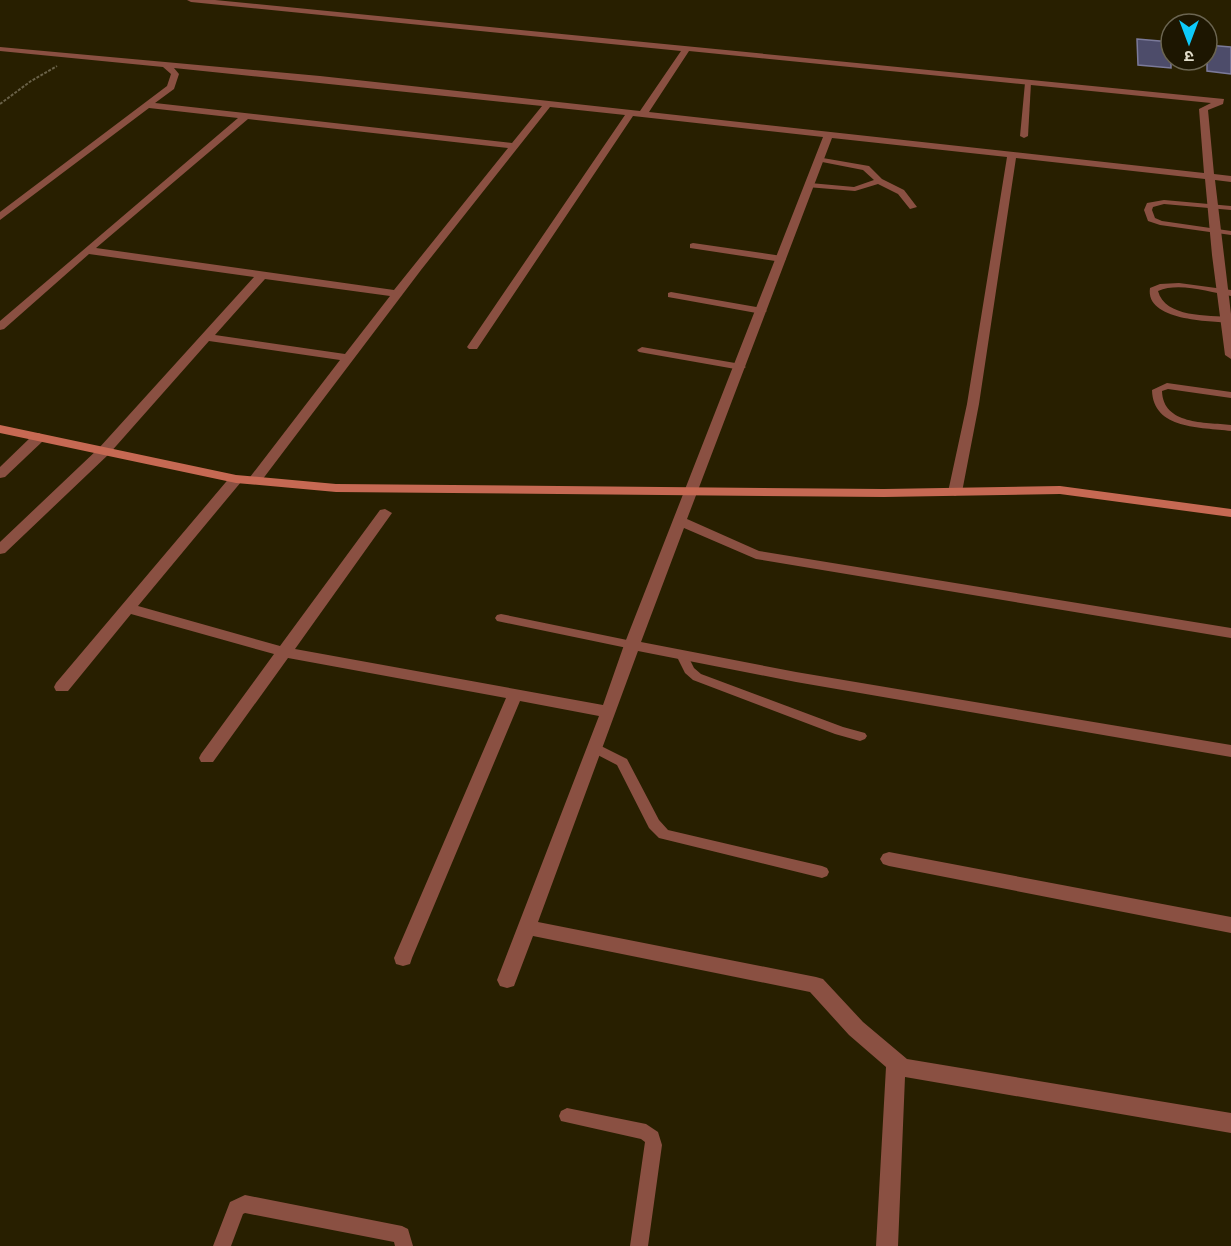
<svg xmlns="http://www.w3.org/2000/svg" width="1231" height="1246" viewBox="0 0 1231 1246" font-family="'Asap Condensed','Noto Sans Devanagari',sans-serif">
  <rect width="100%" height="100%" fill="#281f00"/>
  <g fill="#4d4c6a" stroke="#7b7a9a" stroke-width="1.5">
    <polygon points="1137,39 1171,42 1171,68 1138,65"/>
    <polygon points="1207,45 1231,47 1231,74 1207,71"/>
  </g>
  <g fill="none" stroke-linecap="round" stroke-linejoin="round">
    <polyline stroke="#696147" stroke-width="2" stroke-dasharray="3 1.5" stroke-linecap="butt" points="0,104 31,81 57,66"/>
    <g fill="#8a5042" fill-rule="evenodd">
      <polygon points="1028,81 1031,83 1028,136 1024,138 1020,136 1025,83"/>
      <polygon points="817,157 869,166 882,179 904,190 917,207 910,209 898,194 878,184 855,191 807,187 806,185 810,183 854,187 874,180 863,170 817,161"/>
      <polygon points="1164,200 1231,206 1231,210 1164,204 1153,207 1152,210 1155,218 1162,221 1231,231 1231,235 1160,225 1148,221 1144,210 1147,203"/>
      <polygon points="693,243 782,256 786,259 782,262 690,248 690,244"/>
      <path d="M1179 283 1231 290V296C1209 292 1179 282 1158 291 1165 318 1208 315 1231 317V323C1210 321 1145 321 1150 288L1160 284Z"/>
      <polygon points="671,292 762,308 767,311 762,314 668,297 668,293"/>
      <polygon points="642,347 741,364 746,367 741,370 639,352 637,350"/>
      <path d="M1167 383 1231 392V398L1168 389 1162 391C1163 425 1205 422 1231 425V431C1201 427 1153 430 1152 390Z"/>
      <polygon points="501,614 632,641 638,645 632,649 497,621 495,618 497,615"/>
      <polygon points="682,651 686,652 694,668 701,674 843,727 865,733 867,736 865,739 860,741 835,734 693,680 685,673 676,655"/>
      <polygon points="595,743 627,759 659,820 668,830 822,866 827,868 829,872 827,876 822,878 659,838 649,828 617,765 590,751 588,748 590,745"/>
      <polygon points="567,1108 646,1124 658,1132 662,1145 648,1246 630,1246 645,1142 641,1139 561,1121 559,1116 561,1111"/>
      <polygon points="245,1195 402,1226 408,1229 413,1246 395,1246 394,1242 245,1213 243,1214 231,1246 213,1246 230,1202"/>
    </g>
    <g fill="#8a5042" fill-rule="evenodd">
      <path d="M187 0H215L1224 99 1223 104 1208 110 1214 174 1231 176V182L1215 180 1231 314V359L1225 355 1212 255 1205 179 1016 158 979 404 962 492 955 496 948 492 967 404 1007 157 832 138 687 519 759 551 1231 628V638L756 559 684 528 641 642 796 672 1231 745V757L796 682 638 651 538 922 816 977 823 979 863 1022 907 1059 1231 1113V1133L905 1077 898 1246H876L886 1067 849 1035 810 992 533 936 514 986 507 988 500 986 497 980 599 716 520 701 412 958 410 964 403 966 396 964 394 958 506 698 288 658 213 762H201L199 758 201 754 274 654 131 614 68 691H56L54 687 56 683 231 476H241L243 479 241 482 138 606 280 646 380 510 385 509 392 513 295 649 603 705 624 645 823 137 633 116 477 349H469L467 347 625 115 550 107 421 270 259 484H249L247 481 340 360 209 341 109 454 5 553 0 554V542L99 448 254 277 89 254 4 329 0 330V321L238 118 149 108 0 220V212L167 86 171 74 163 67 0 51V47L320 76 640 111 681 51 191 2ZM689 51 1211 103 1199 109 1204 173 649 112ZM174 68 542 106 512 143 155 103 174 89 179 74ZM248 119 508 148 394 290 96 248ZM265 279 390 296 345 354 215 335Z"/>
      <polygon points="39,433 45,437 44,440 5,477 0,478 0,467 34,434"/>
      <polygon points="889,852 1231,917 1231,933 889,866 883,864 880,859 883,854"/>
    </g>
    <polygon fill="#c66953" fill-rule="evenodd" points="0,425 236,475 336,484 884,489 1060,486 1231,509 1231,517 1060,494 884,497 336,492 236,483 0,433"/>
  </g>
  <g transform="translate(1189 42) rotate(180)"><circle r="28" fill="#1d1601" stroke="#6b6551" stroke-width="1.5"/>
  <path d="M0-4.5L10 22L0 15L-10 22Z" fill="#0ecafa"/>
  <text y="-9" font-size="16" font-weight="bold" text-anchor="middle" fill="#e1dcca">उ</text>
  </g>
</svg>
